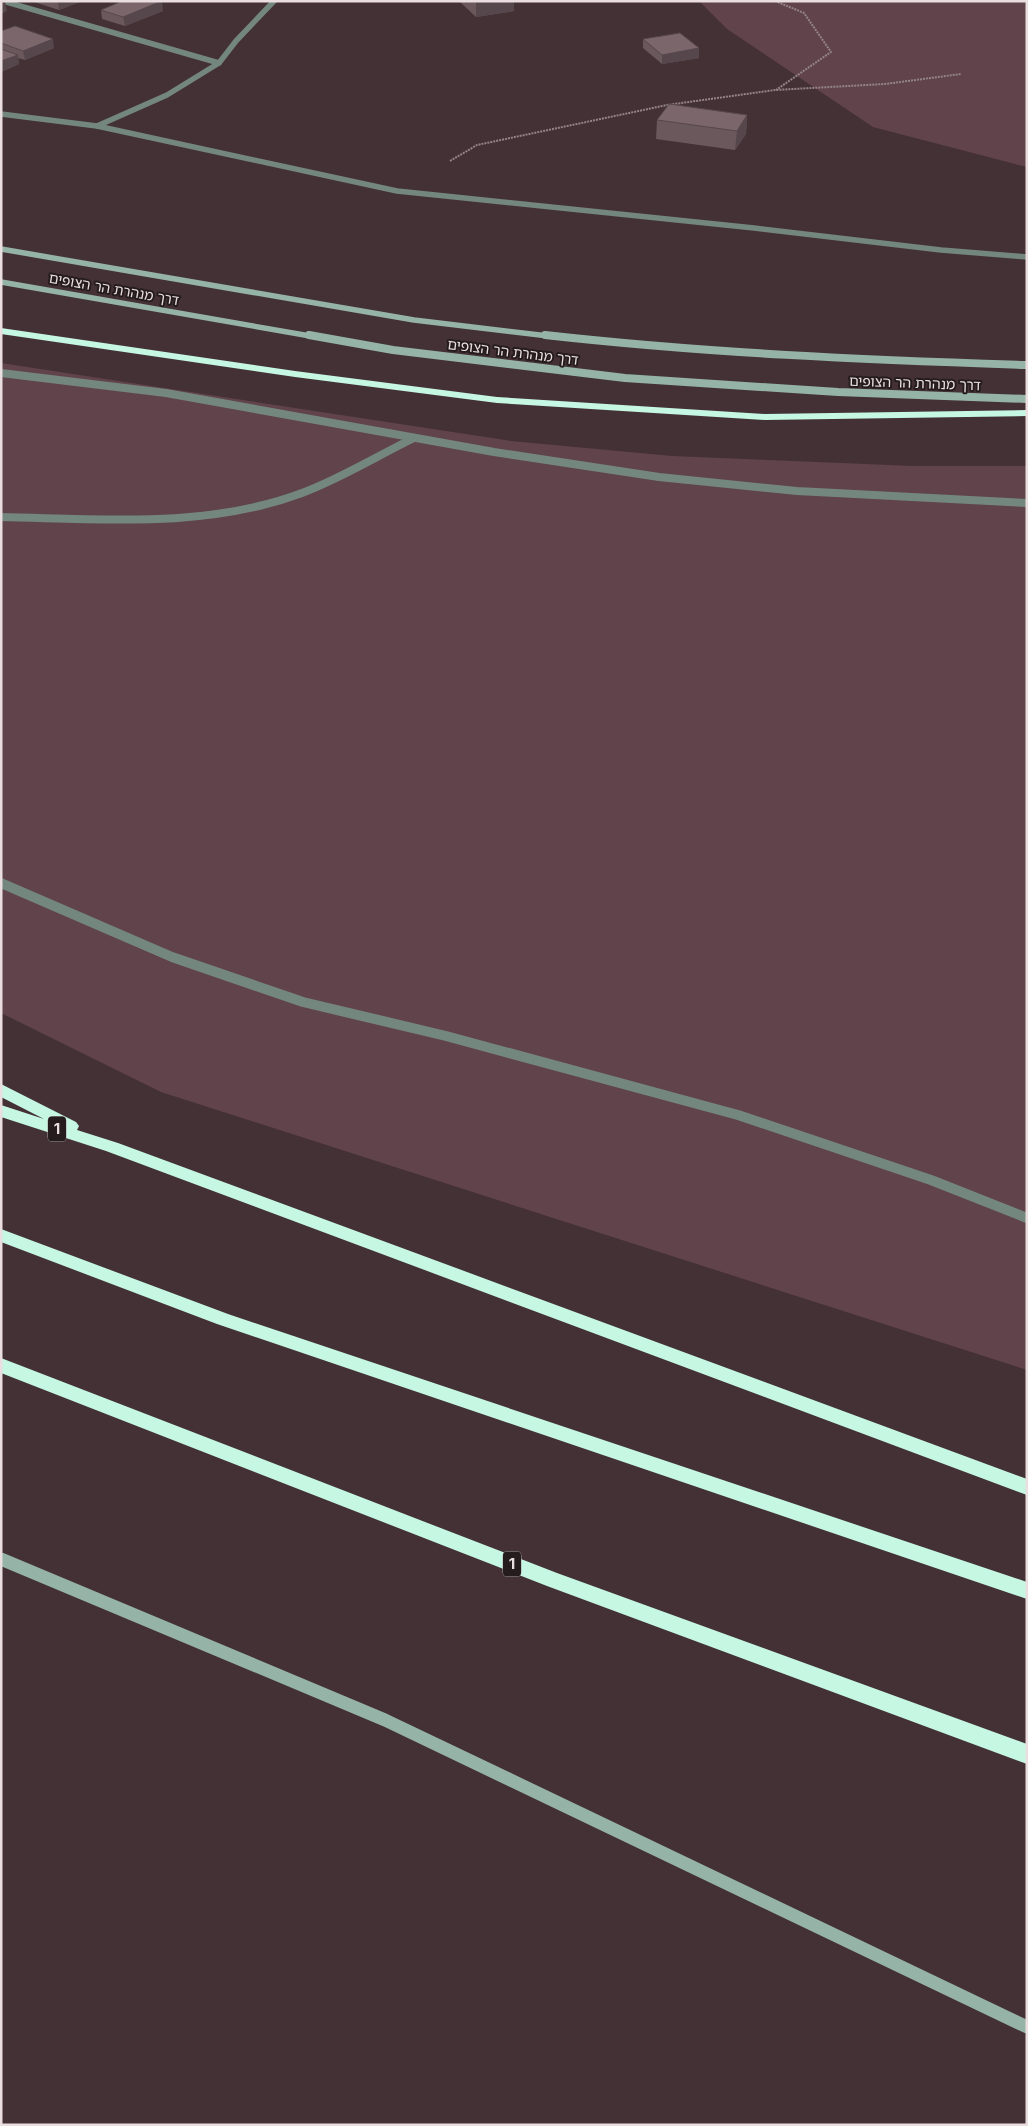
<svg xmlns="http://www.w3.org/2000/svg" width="1028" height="2126" viewBox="0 0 1028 2126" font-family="Inter,'Noto Sans Hebrew',sans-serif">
  <rect width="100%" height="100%" fill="#443136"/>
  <g fill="#61434c">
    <polygon points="699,1 1027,1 1027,167 873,127 727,29"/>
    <polygon points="1,363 511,441 672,456 914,466 1027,466 1027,1370 161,1092 1,1013"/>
  </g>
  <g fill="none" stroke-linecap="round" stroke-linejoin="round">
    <g stroke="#938488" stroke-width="2" stroke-dasharray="2 1" stroke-linecap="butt">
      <polyline points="775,1 804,13 831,52 776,90"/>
      <polyline points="450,161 477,145 667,105 775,90 885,84 961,74"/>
    </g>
    <g stroke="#74877f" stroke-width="5.5">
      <polyline points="3,1 219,63"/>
      <polyline points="1,114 97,126 397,191 754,228 941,250 1027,257"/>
      <polyline points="97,126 167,95 219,63 236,41 274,1"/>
    </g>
    <g stroke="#74877f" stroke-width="8">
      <polyline points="1,373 166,393 494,452 659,477 797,491 1027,503"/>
      <path d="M1 517C101 519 206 529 302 493 340 479 377 456 414 438"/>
    </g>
    <polyline stroke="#74877f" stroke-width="10" points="1,883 172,957 303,1002 446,1036 738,1115 931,1180 1027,1218"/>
    <g stroke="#95b4a7" stroke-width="5.5">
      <polyline points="1,249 414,320 557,337"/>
      <polyline points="1,282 316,337"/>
    </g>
    <g stroke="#95b4a7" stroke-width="8">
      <polyline points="309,335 393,350 625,378 838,392 1027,399"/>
      <path d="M545 335C706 353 866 360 1027 365"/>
    </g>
    <polyline stroke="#95b4a7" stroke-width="13" points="1,1559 385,1720 1027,2027"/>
    <g fill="#c5f7e2" fill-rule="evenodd">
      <polygon points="1,328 295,371 497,397 765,414 1027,410 1027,416 765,420 497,403 295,377 1,334"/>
      <polygon points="1,1084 76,1122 79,1126 77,1130 118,1143 1027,1479 1027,1495 106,1151 1,1117 1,1105 44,1119 1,1097"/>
      <polygon points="1,1229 228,1314 1027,1582 1027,1599 217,1324 1,1242"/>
      <polygon points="1,1358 557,1573 1027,1744 1027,1764 547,1586 1,1373"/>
    </g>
  </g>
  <g fill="#6a585d">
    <polygon points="31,1 82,1 59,10"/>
    <polygon points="459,1 514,1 514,11 476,17"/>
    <polygon points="101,10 163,11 125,26 102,19"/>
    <polygon points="1,31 54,48 25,60 18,58 19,64 1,72"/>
    <polygon points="643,39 699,48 699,58 662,64 643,48"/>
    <polygon points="747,115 746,134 735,150 656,139 657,120"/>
  </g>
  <g fill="#56474c">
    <polygon points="1,1 5,1 7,11 1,14"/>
    <polygon points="58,1 82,1 59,10"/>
    <polygon points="162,1 163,11 125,26 123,17"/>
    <polygon points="476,1 514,1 514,11 476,17"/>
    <polygon points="53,39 54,48 25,60 23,51"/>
    <polygon points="699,48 699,58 662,64 662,55"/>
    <polygon points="18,55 19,64 1,72 1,61"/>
    <polygon points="747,115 746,134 735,150 737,131"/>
  </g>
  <g fill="#7b666c" stroke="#56474c">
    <polygon points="122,1 162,1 123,17 101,10"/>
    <polygon points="15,26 53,39 23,51 1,43 1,31"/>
    <polygon points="680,33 699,48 662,55 643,39"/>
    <polygon points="1,49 18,55 1,61"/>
    <polygon points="669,104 747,115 737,131 657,120"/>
  </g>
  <g text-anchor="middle" stroke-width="4" stroke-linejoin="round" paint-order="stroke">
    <g font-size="14" fill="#eadee1" stroke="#251c1e">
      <text transform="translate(114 289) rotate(10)" y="5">דרך מנהרת הר הצופים</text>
      <text transform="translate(513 352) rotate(7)" y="5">דרך מנהרת הר הצופים</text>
      <text transform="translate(915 383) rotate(2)" y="5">דרך מנהרת הר הצופים</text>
    </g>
    <g fill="#251c1e" stroke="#afa4a6" stroke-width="1">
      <rect x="48" y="1116.5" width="18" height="25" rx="4"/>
      <rect x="503" y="1551.5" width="18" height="25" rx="4"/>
    </g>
    <g font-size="15" font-weight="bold" fill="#eadee1">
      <text x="57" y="1134">1</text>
      <text x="512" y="1569">1</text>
    </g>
  </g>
  <rect width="1028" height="2126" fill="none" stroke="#eadee1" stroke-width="5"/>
</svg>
